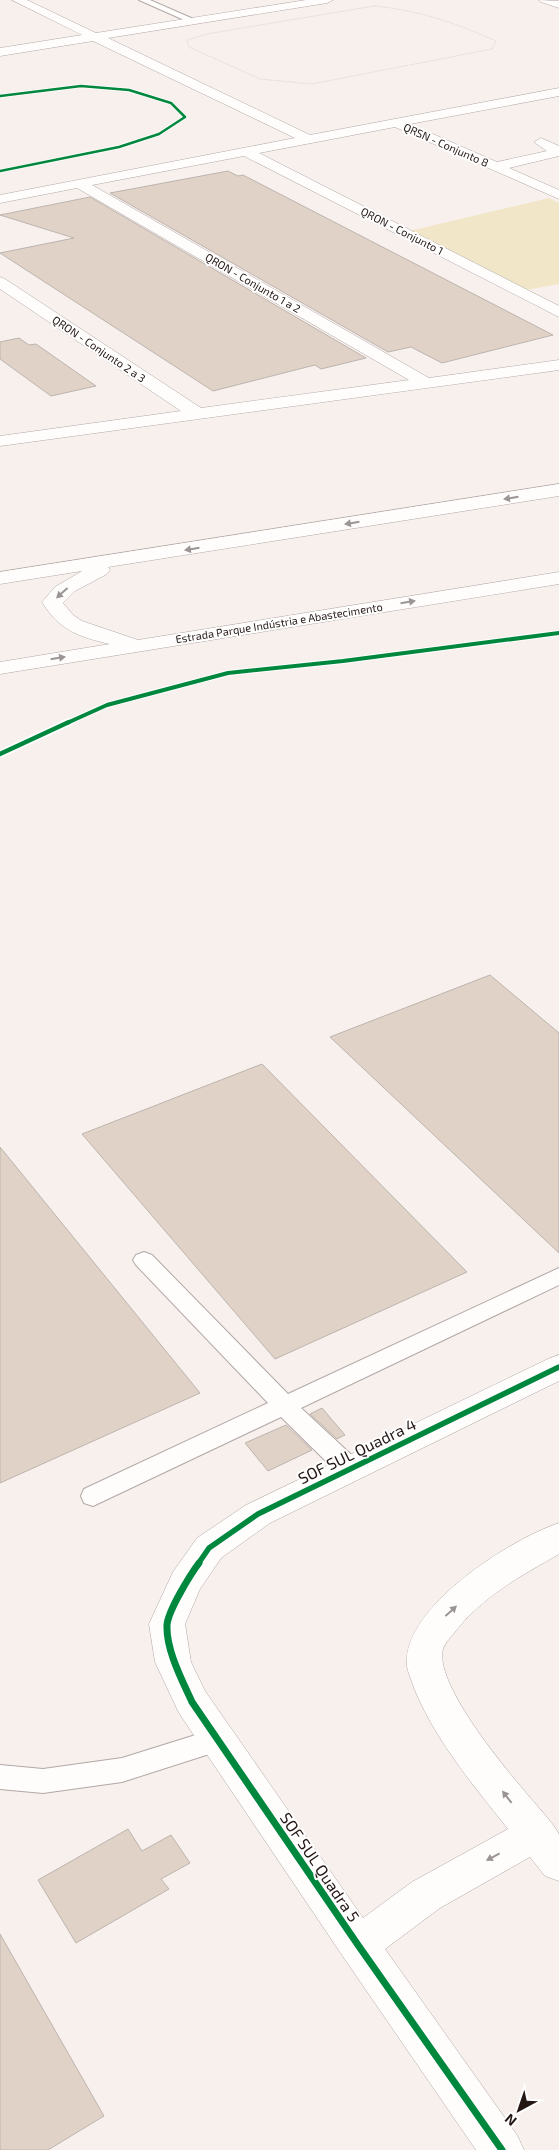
<svg xmlns="http://www.w3.org/2000/svg" width="559" height="2150" viewBox="0 0 559 2150" font-family="'Exo 2',sans-serif">
  <rect width="100%" height="100%" fill="#f8f0ed"/>
  <polygon fill="#f2e6c9" points="549,198 559,203 559,284 526,290 405,232"/>
  <g fill="#e1d2c7" stroke="#bcb4ae">
    <polygon points="228,171 238,176 243,175 553,335 442,363 411,347 388,352 110,193"/>
    <polygon points="90,197 366,358 321,369 315,365 213,391 0,253 74,238 0,215"/>
    <polygon points="19,338 29,345 36,344 96,386 51,396 0,359 0,342"/>
    <polygon points="490,975 559,1033 559,1253 330,1037"/>
    <polygon points="262,1064 467,1272 275,1359 82,1134"/>
    <polygon points="0,1147 200,1393 0,1483"/>
    <polygon points="322,1408 345,1435 337,1439 310,1414"/>
    <polygon points="286,1425 312,1450 268,1471 245,1443"/>
    <polygon points="128,1829 142,1851 171,1835 190,1863 161,1879 169,1889 76,1943 38,1880"/>
    <polygon points="0,1934 104,2116 48,2150 0,2150"/>
  </g>
  <g fill="none" stroke-linecap="round" stroke-linejoin="round">
    <defs>
      <g id="service">
        <polygon points="139,0 150,0 198,21 191,23"/>
        <polygon points="144,1252 152,1255 288,1394 559,1268 559,1285 301,1408 358,1461 361,1468 358,1475 349,1477 340,1475 281,1417 93,1506 84,1503 81,1496 84,1489 268,1403 136,1265 133,1260 136,1255"/>
        <polygon points="218,1728 228,1732 232,1740 228,1748 122,1782 43,1793 0,1789 0,1765 43,1769 122,1758"/>
      </g>
      <g id="minor">
        <polygon points="12,0 27,0 96,33 306,0 333,0 327,3 108,38 310,135 559,88 559,96 410,124 497,162 547,151 534,142 541,138 559,146 559,156 509,168 559,190 559,199 395,127 259,153 559,306 559,317 244,156 92,185 429,378 559,360 559,370 0,446 0,436 181,411 0,289 0,277 5,279 201,408 409,380 77,188 0,203 0,195 295,138 93,41 0,56 0,48 82,35"/>
        <polygon points="539,0 559,1 559,8 541,2"/>
        <path d="M559 1355V1381L270 1523 221 1558 200 1589 185 1624 191 1662 205 1691 363 1918 412 1882 508 1829C474 1786 435 1740 414 1688 412 1681 408 1673 407 1666 401 1608 511 1539 559 1523V1554C521 1576 481 1597 454 1633 450 1638 445 1643 443 1649 434 1682 500 1762 522 1788 528 1796 558 1828 559 1835 559 1849 559 1867 559 1881L545 1876 530 1857 440 1908 385 1949 517 2135 524 2150H476L344 1958 179 1713 155 1662 149 1624 173 1572 197 1538 246 1505 548 1359Z"/>
      </g>
      <path id="trunk" d="M559 484V496L108 567 110 570 107 574 75 591 63 603 73 615 82 621 138 640 559 572V584L0 674V662L110 644C79 637 59 630 42 602L55 587 82 571 0 584V572Z"/>
    </defs>
    <use href="#service" stroke="#b2a8a6" stroke-width="2"/>
    <use href="#minor" stroke="#b2a8a6" stroke-width="1"/>
    <use href="#trunk" stroke="#b2a8a6" stroke-width="1"/>
    <path stroke="#e0dddc" stroke-width="1" stroke-dasharray="2 1" stroke-linecap="butt" d="M374 6C418 10 456 23 496 41L492 49 312 84 260 79 189 47 187 40 207 34Z"/>
    <use href="#service" fill="#fefdfc" fill-rule="evenodd"/>
    <use href="#minor" fill="#fefdfc" fill-rule="evenodd"/>
    <use href="#trunk" fill="#fefdfc" fill-rule="evenodd"/>
    <defs>
      <polyline id="cycleway-far4" points="0,96 81,86 129,90 171,103 185,117 159,134 119,147 0,171"/>
      <polyline id="cycleway-far3" points="67,723 107,705 228,673 343,661 559,633"/>
      <polyline id="cycleway-far2" points="0,754 69,722"/>
      <polyline id="cycleway-far1" points="198,1564 209,1548 258,1514 559,1367"/>
      <path id="cycleway" d="M199 1563C190 1575 168 1611 167 1625 166 1650 182 1680 192 1702L358 1945 502 2150"/>
    </defs>
    <use href="#cycleway-far4" stroke="#fefefe" stroke-width="4"/>
    <use href="#cycleway-far3" stroke="#fefefe" stroke-width="6"/>
    <use href="#cycleway-far2" stroke="#fefefe" stroke-width="8"/>
    <use href="#cycleway-far1" stroke="#fefefe" stroke-width="9"/>
    <use href="#cycleway" stroke="#fefefe" stroke-width="10"/>
    <use href="#cycleway-far4" stroke="#00873e" stroke-width="2.5"/>
    <use href="#cycleway-far3" stroke="#00873e" stroke-width="4"/>
    <use href="#cycleway-far2" stroke="#00873e" stroke-width="4.5"/>
    <use href="#cycleway-far1" stroke="#00873e" stroke-width="5.5"/>
    <use href="#cycleway" stroke="#00873e" stroke-width="7"/>
  </g>
  <defs><path id="oneway-solid" d="M-6-.8H1V-3.2L6.5 0L1 3.2V.8H-6Z" transform="scale(1.25)"/></defs>
  <g fill="#9b9593">
    <use href="#oneway-solid" transform="translate(511 498) rotate(171)"/>
    <use href="#oneway-solid" transform="translate(352 523) rotate(171)"/>
    <use href="#oneway-solid" transform="translate(192 549) rotate(171)"/>
    <use href="#oneway-solid" transform="translate(62 593) rotate(138)"/>
    <use href="#oneway-solid" transform="translate(408 602) rotate(-9)"/>
    <use href="#oneway-solid" transform="translate(58 658) rotate(-9)"/>
    <use href="#oneway-solid" transform="translate(451 1611) rotate(-42)"/>
    <use href="#oneway-solid" transform="translate(507 1797) rotate(-128)"/>
    <use href="#oneway-solid" transform="translate(493 1857) rotate(152)"/>
  </g>
  <g text-anchor="middle" stroke-width="4" stroke-linejoin="round" paint-order="stroke">
    <g font-size="11" fill="#231613" stroke="#fefefe">
      <text transform="translate(446 145) rotate(24)" y="4">QRSN - Conjunto 8</text>
      <text transform="translate(402 231) rotate(27)" y="4">QRON - Conjunto 1</text>
      <text transform="translate(253 283) rotate(30)" y="4">QRON - Conjunto 1 a 2</text>
      <text transform="translate(99 349) rotate(34)" y="4">QRON - Conjunto 2 a 3</text>
      <text transform="translate(279 623) rotate(-9)" y="4">Estrada Parque Indústria e Abastecimento</text>
    </g>
    <g font-size="16" fill="#231613" stroke="#fefefe">
      <text transform="translate(357 1451) rotate(-26)" y="6">SOF SUL Quadra 4</text>
      <text transform="translate(320 1867) rotate(56)" y="6">SOF SUL Quadra 5</text>
    </g>
  </g>
  <g transform="translate(519 2110) rotate(220)" stroke="#fefefe" stroke-width="4" paint-order="stroke">
  <path d="M0-4L9 19L0 12L-9 19Z" fill="#231613"/>
  <text y="-8" font-size="14" font-weight="bold" text-anchor="middle" fill="#231613">N</text>
  </g>
</svg>
